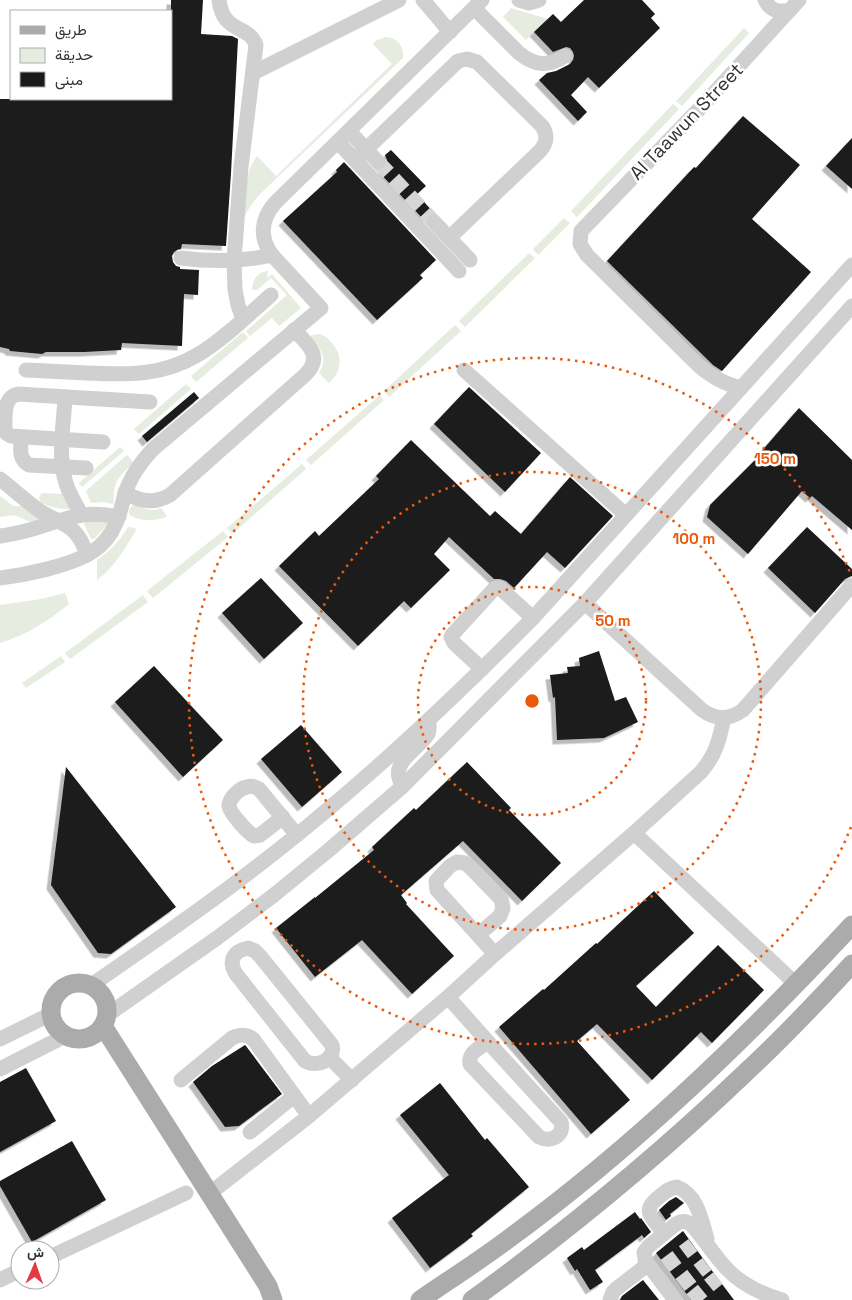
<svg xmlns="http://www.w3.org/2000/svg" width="852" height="1300" viewBox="0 0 852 1300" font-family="'Space Grotesk',Vazirmatn,sans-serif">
  <defs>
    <filter id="shadow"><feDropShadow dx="-4.5" dy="4.5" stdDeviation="0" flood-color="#0004"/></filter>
  </defs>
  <rect width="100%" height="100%" fill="#fff"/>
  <g fill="#e6ecdf">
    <polygon points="511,8 548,19 526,40 503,17"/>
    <polygon points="744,28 749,33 682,106 676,101"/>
    <path d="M386 37C398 38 404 46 403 58L260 194 251 205 244 217C246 197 244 173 257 156L276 176 392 64 373 44 377 40Z"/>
    <polygon points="673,104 679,109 577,217 571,211"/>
    <polygon points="564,218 570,223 538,255 533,249"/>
    <polygon points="529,253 535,258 465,327 459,321"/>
    <path d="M269 271 267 274V278L272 274 301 308 279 326 272 318 250 336 246 331 287 295 271 278 257 290H255L252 289C253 278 259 271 269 271Z"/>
    <polygon points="455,325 461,331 389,397 384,391"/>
    <polygon points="243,332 248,338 196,382 191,376"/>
    <path d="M318 334C325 335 328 338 332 343 343 356 342 371 329 383L319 373C329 357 320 349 310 336Z"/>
    <polygon points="186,384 191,389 139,434 134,429"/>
    <polygon points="380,395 384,400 311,465 306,460"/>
    <polygon points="120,447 124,451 82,487 79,483"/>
    <path d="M127 455 134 463C120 475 112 482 114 502L112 504 104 502 91 503 86 491Z"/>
    <polygon points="302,464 306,469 232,534 227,528"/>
    <path d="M42 493 64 494 71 509C60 510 51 507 41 503L39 498 40 495Z"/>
    <polygon points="0,496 13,506 23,506 40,519 31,522 14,515 0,517"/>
    <path d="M136 504C145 509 151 512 161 508L167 516 166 517C157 521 137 522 129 514V510L133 505Z"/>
    <polygon points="107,519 108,524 94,539 91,539 84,524 85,521"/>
    <path d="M128 527 135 528 136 530C125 549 114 567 97 580V560C110 551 120 541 128 527Z"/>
    <polygon points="223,531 228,537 153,598 147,591"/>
    <path d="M65 593 69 604C48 621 26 635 0 643V605L41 599Z"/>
    <polygon points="143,595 148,602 70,659 65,653"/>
    <polygon points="61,656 65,662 26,688 22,683"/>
  </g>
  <g fill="#1a1a1a" filter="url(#shadow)">
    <polygon points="171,0 203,0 201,34 232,36 238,39 231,173 226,246 182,244 181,249 177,250 174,252 172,256 173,262 176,266 180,267 180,269 199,270 198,295 184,294 182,346 122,343 121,350 84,352 46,352 42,354 10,351 9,349 0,347 0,99 171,99"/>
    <polygon points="584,0 642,0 655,14 651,18 660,28 599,88 588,77 571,95 587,112 578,121 539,80 547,73 556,71 570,64 573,60 574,56 573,52 570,48 566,47 553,52 534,32 553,14 561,22"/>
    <polygon points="743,116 800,165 752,219 811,272 722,371 713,365 607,261 694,167 696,168"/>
    <polygon points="852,138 852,189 826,166"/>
    <polygon points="391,150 426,186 417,194 434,213 428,215 425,221 378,171 384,169 387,165 387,160 385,155"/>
    <polygon points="344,162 436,260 420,275 423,278 377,320 283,221 337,172 336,170"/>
    <polygon points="469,387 541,453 505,492 434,424"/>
    <polygon points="194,392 199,398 147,442 142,436"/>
    <polygon points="799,408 852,460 852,530 812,496 810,498 802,491 748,554 707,517 710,505 761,454 760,453"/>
    <polygon points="411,440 490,516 495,511 521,534 570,477 613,516 565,568 547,552 514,588 506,581 500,579 494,579 449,537 434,554 450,570 411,608 404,601 358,646 279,566 315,531 319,536 379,479 376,476"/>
    <polygon points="807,527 852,569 852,576 845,579 815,613 768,568"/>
    <polygon points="261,578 303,623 264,659 222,613"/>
    <polygon points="599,651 615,701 626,697 638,722 604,738 557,740 555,697 553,698 550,675 568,673 567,667 580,666 579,658"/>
    <polygon points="154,666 223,740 183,777 115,702"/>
    <polygon points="301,725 342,772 302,807 261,759"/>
    <polygon points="467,762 511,808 509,810 561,863 522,901 463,841 401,895 407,903 406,904 454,956 412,994 362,940 315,977 276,928 315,897 315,898 374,850 372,847 414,808 416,810"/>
    <polygon points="66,767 176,907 111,954 98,953 51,885"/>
    <polygon points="654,891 694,933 636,986 656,1007 718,945 764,990 712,1043 701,1032 652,1080 597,1024 577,1041 630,1100 591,1134 499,1027 543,989 544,990 596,943 597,944"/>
    <polygon points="245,1045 246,1046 282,1094 239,1126 225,1127 193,1082 212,1066"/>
    <polygon points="26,1068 56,1121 0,1152 0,1082"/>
    <polygon points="440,1083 485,1140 487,1138 529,1187 471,1234 473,1236 430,1268 392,1218 449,1175 400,1115"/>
    <polygon points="72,1141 106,1200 32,1242 0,1186 0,1181"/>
    <polygon points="676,1197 684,1203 670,1214 671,1216 666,1220 659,1210 669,1201"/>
    <polygon points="635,1212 640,1219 641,1218 651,1232 644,1238 642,1235 595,1270 603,1282 590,1290 577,1269 575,1271 567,1258 582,1247 584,1250"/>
    <polygon points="683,1231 707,1264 734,1300 691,1300 656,1253"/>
    <polygon points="643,1280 659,1300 620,1300 622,1296"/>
  </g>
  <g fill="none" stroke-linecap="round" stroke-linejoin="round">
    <g stroke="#d6d6d6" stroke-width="15" stroke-dasharray="15 8" stroke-linecap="butt">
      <polyline points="378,162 434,222"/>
      <polyline points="665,1266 693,1245"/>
      <polyline points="680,1285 707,1264"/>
      <polyline points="691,1300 718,1278"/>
    </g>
    <g stroke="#d0d0d0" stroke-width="15">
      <path d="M219 0C223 34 249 24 256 45L241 167 234 261 235 290 238 305 243 319"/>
      <polyline points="423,0 450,32"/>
      <polyline points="519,0 529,3 539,0"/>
      <path d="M765 0C770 10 778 13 790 10"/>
      <path d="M474 8 519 53C535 66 548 67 565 56"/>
      <polyline points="253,73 399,0"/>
      <polyline points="349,131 378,162"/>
      <polyline points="338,142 459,271"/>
      <path d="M355 160 458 61 467 59 477 62 542 126C548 135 547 143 540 151L449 238"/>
      <polyline points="434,222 470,260"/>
      <path d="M181 258C212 262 241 262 272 255"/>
      <path d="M26 370C46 371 67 372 87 373 128 375 163 376 199 354 225 338 248 315 271 295"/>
      <polyline points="464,370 626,515"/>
      <path d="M741 388C724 384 710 376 697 364L587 255 580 244 581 231 703 105 799 0"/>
      <path d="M65 397C64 424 57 456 66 483 69 494 76 504 81 514"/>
      <path d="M21 437C21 448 18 459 29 465L86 468"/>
      <path d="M103 442 11 436 6 433 5 430C5 417 3 397 18 394L150 402"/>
      <path d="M0 479C13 489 26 501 40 511 64 526 77 524 87 555"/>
      <path d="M125 492C139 502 154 504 170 495L305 375C324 357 308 344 294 330"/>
      <path d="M0 536C14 534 28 531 42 526 72 517 87 510 119 517"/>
      <path d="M0 578C25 575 70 566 92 552 103 545 111 535 116 523 120 514 122 504 125 494 130 477 141 462 153 449L321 308 272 255C259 237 261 219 275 203L482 0"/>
      <path d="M585 603 702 710C716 720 729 720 743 710L852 585"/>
      <polyline points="482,669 454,643 451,637 452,635 494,589 496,588 500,588 533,618"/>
      <path d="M403 786C387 763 417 751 428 734L429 730V720"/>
      <path d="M283 817 260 835 254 836C248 833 230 813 229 806 229 798 240 788 247 787 252 785 255 787 259 789L297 835"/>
      <polyline points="634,833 797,985"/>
      <polyline points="478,935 500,916 503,908 501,899 471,868 465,863 457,862 450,866 436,881 437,890 495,954"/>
      <path d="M248 948 255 951 260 956 332 1045C336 1060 317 1068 305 1061L236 974C228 961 233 951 248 948Z"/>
      <path d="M90 986C161 937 232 888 298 834 381 767 458 694 533 618L852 265"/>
      <polyline points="448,997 488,1042"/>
      <polyline points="106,1016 217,938 274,895 329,850 403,786 585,603 852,306"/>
      <polyline points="0,1039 51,1014"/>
      <path d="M488 1042 561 1122C565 1136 550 1143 539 1137L470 1064C468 1052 480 1048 488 1042Z"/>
      <polyline points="329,1057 352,1080"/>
      <polyline points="0,1069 65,1036"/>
      <path d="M181 1080 232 1038C240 1034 246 1034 253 1039L309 1116"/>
      <polyline points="250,1132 294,1096"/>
      <path d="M209 1194 309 1116 448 997 495 954 634 833 701 772C716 754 719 741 724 718"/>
      <path d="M664 1233C653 1219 640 1211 659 1197 665 1192 669 1188 677 1187 697 1194 702 1221 707 1239"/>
      <polyline points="50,1257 186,1193"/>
      <polyline points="0,1280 20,1270"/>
      <polyline points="610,1300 613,1292 616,1289 642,1269 647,1263"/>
      <path d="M675 1300 647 1263 645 1259 644 1252 649 1246 676 1224C682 1220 687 1221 692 1225 704 1239 714 1255 727 1269 741 1284 762 1294 782 1300"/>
    </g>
    <g stroke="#ababab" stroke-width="19">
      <circle cx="79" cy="1011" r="28"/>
      <polyline points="103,1026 268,1286 273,1300"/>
      <path d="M420 1300C449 1280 479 1261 507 1240 633 1148 746 1039 852 925"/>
      <path d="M472 1300C567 1231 658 1156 743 1075 781 1040 817 1002 852 964"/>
    </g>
  </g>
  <g fill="none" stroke="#e8590c" stroke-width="2.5" stroke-dasharray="2.5 5">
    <circle cx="532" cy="701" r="114"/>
    <circle cx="532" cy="701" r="229"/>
    <path d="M851 827A343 343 0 1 1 851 575"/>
  </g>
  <g text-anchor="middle" stroke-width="5" stroke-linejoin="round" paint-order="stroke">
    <g font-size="19" fill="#333" stroke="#fff">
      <text transform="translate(686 121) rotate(-46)" y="7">Al Taawun Street</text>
    </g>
  </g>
  <circle cx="532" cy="701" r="8" fill="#e8590c" stroke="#fff" stroke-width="2.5"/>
  <g font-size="15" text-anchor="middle" font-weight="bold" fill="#e8590c" stroke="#fff" stroke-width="5" stroke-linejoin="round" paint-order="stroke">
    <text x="775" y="464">150 m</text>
    <text x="694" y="544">100 m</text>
    <text x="613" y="626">50 m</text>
  </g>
  <rect x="10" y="10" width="162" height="90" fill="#ffffff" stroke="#adadad"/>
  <rect x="20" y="26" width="25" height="8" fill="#ababab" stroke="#adadad"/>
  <text x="55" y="35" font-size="15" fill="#333333">طريق</text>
  <rect x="20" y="48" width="25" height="15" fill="#e6ecdf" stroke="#adadad"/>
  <text x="55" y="60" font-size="15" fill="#333333">حديقة</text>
  <rect x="20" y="72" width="25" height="15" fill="#1a1a1a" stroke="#adadad"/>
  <text x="55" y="85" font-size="15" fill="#333333">مبنى</text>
  <g transform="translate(35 1265) rotate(2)"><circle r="24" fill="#ffffff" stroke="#adadad"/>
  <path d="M0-4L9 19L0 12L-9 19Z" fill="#e63946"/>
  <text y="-8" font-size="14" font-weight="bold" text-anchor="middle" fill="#333333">ش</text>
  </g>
</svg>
